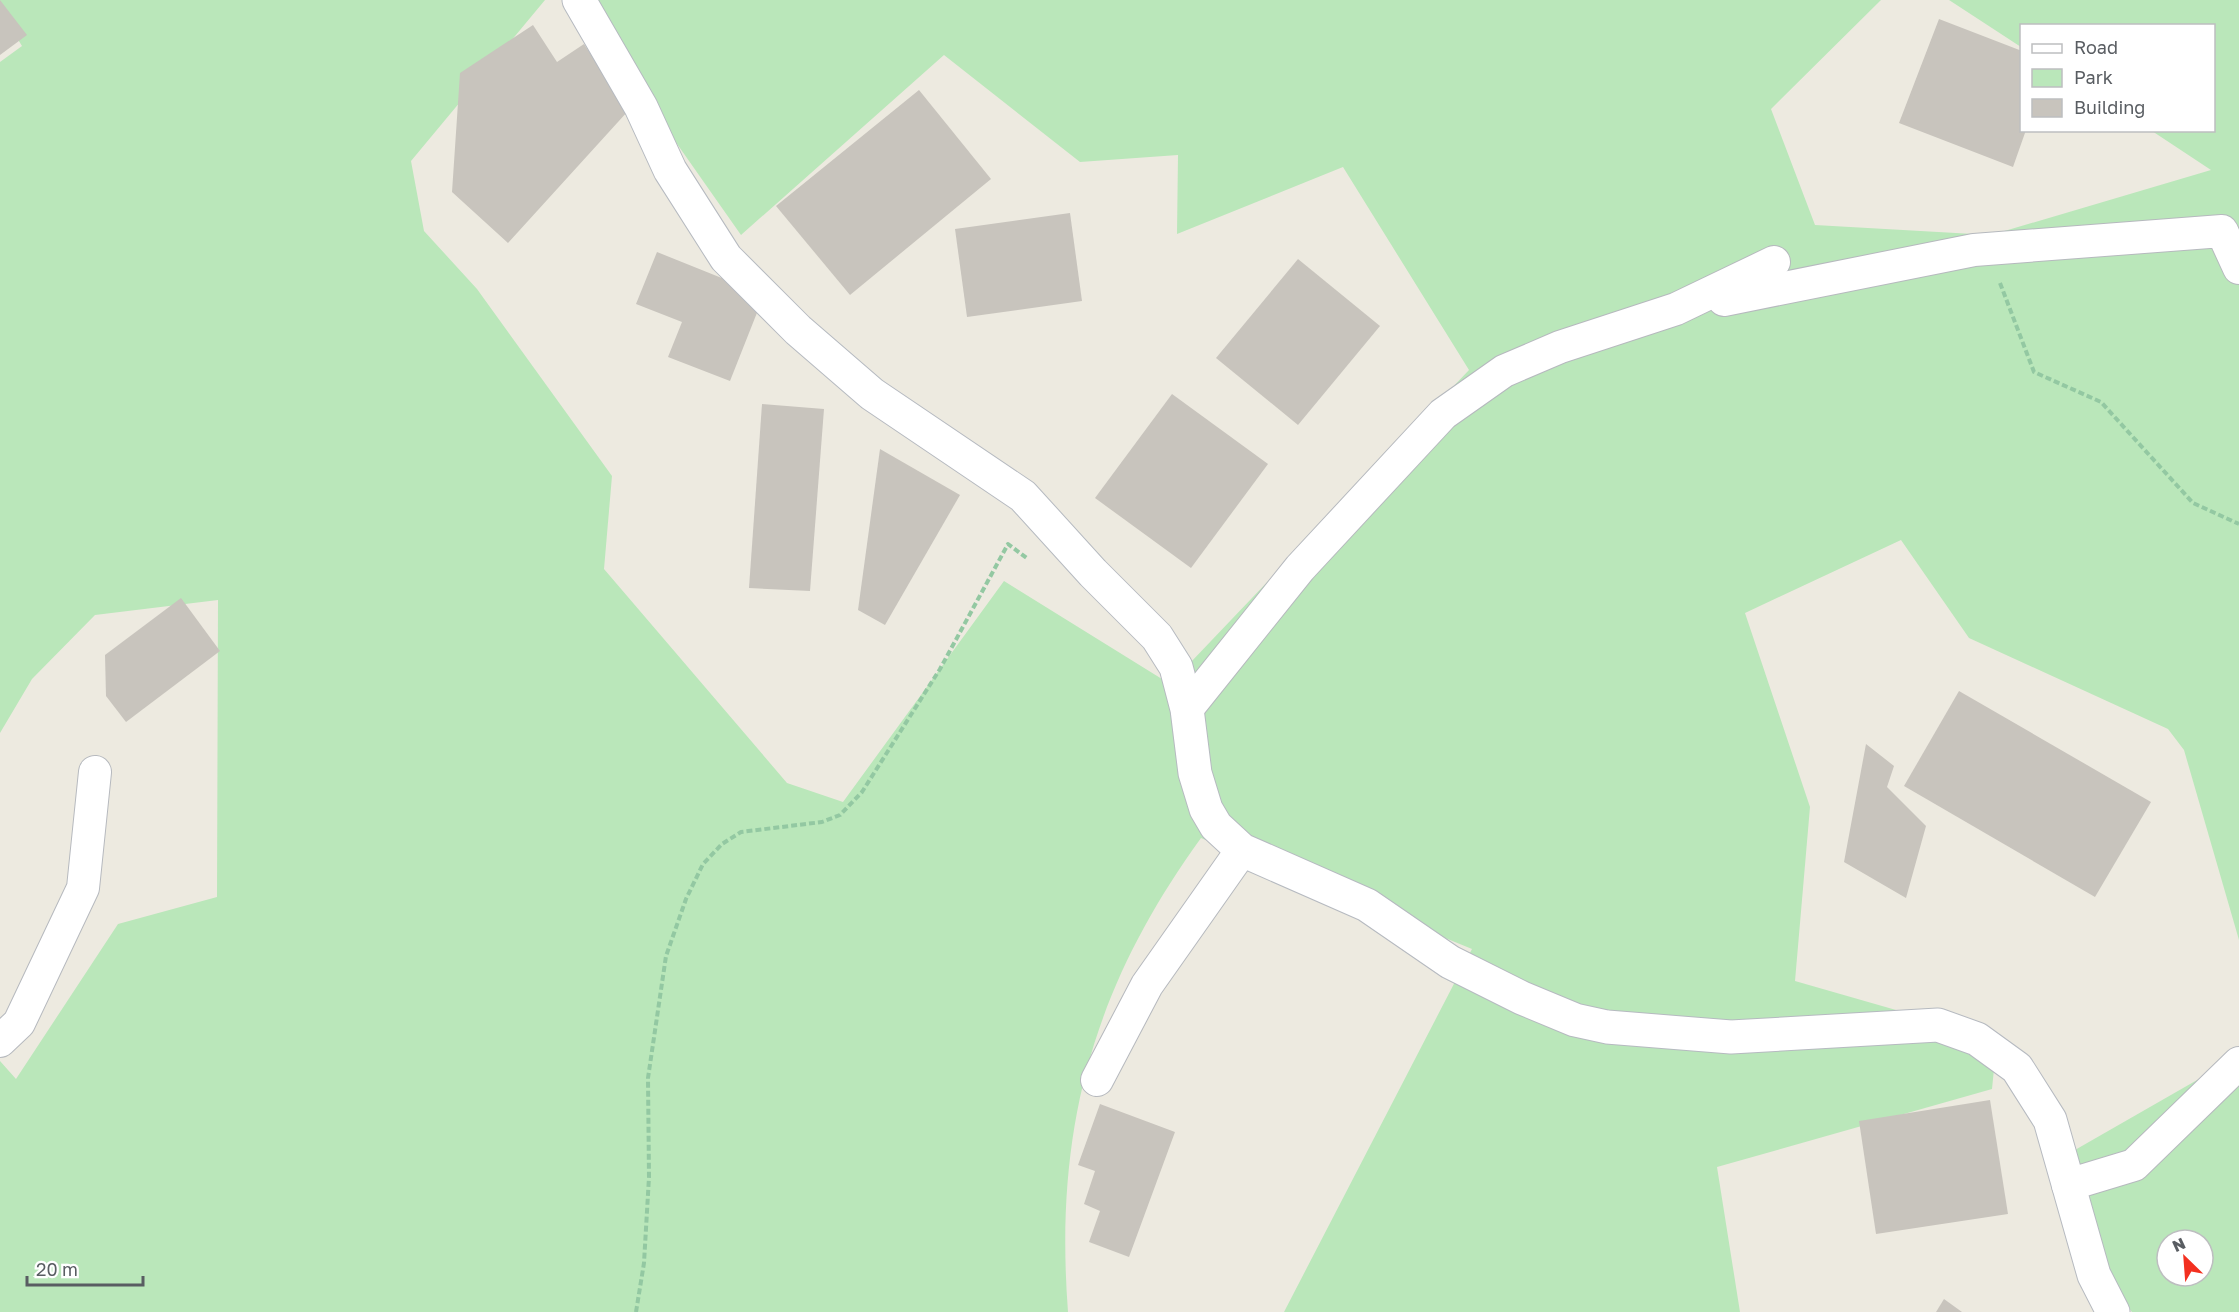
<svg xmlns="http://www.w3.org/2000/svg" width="2239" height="1312" viewBox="0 0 2239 1312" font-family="'Golos Text',sans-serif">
  <rect width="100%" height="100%" fill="#edeae0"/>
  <g fill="#bae7ba" fill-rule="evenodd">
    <path d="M0 0H545L411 161 424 231 477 289 612 476 604 569 787 783 843 802 1004 581 1170 684 1469 370 1343 167 1177 234 1178 155 1080 162 944 55 741 235 576 0H1881L1771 109 1815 225 1991 235 2211 170 2152 131 2214 130V26H2022L2021 47 1949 0H2239V940L2184 750 2168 729 1969 638 1901 540 1745 613 1810 807 1795 981 1997 1039 1992 1089 1717 1167 1740 1312H1284L1472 949 1201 838C1093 987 1054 1129 1068 1312H0V1061L16 1079 118 924 217 897 218 600 95 615 32 679 0 733V62L22 46 0 10Z"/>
    <path d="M2239 1056V1312H2132L2093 1264 2054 1162ZM2167 1240H2203V1276H2167Z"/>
  </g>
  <g fill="#c8c4bd">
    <polygon points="0,0 27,35 0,55"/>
    <polygon points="1939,19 2022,51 2022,130 2026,130 2013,167 1899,123"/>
    <polygon points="533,25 557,62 584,44 628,111 508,243 452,192 460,73"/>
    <polygon points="919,90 991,179 850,295 776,206"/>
    <polygon points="1070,213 1082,301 967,317 955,229"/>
    <polygon points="657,252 764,295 730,381 668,357 682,322 636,304"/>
    <polygon points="1298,259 1380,326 1298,425 1216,358"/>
    <polygon points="1172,394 1268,464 1191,568 1095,498"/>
    <polygon points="762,404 824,409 810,591 749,588"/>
    <polygon points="880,449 960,495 885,625 858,610"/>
    <polygon points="181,598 220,651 126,722 106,696 105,655"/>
    <polygon points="1959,691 2151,802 2095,897 1904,786"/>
    <polygon points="1866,744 1894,766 1887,787 1926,826 1906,898 1844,862"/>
    <polygon points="1990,1100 2008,1214 1876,1234 1859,1121"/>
    <polygon points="1100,1104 1175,1132 1129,1257 1089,1242 1100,1211 1084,1204 1095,1171 1078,1165"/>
    <polygon points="1944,1299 1962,1312 1936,1312"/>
  </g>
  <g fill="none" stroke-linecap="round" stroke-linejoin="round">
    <defs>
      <g id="street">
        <polyline points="1724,300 1974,250 2222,231 2239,268"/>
        <polyline points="1187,709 1300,568 1443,414 1504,371 1560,347 1676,309 1774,262"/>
        <polyline points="0,1041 19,1023 83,888 95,772"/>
        <polyline points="1097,1080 1147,985 1242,850"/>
        <polyline points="2068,1185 2134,1165 2239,1063"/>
      </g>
      <polyline id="secondary" points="579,0 641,107 670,170 726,258 798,330 872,394 1023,496 1093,573 1157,637 1176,667 1187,709 1195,773 1206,809 1216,826 1242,850 1367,905 1450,962 1522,998 1575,1020 1607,1027 1731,1037 1938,1025 1977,1039 2017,1068 2050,1120 2094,1275 2113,1312"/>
    </defs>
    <use href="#street" stroke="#b6b9be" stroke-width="34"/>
    <use href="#secondary" stroke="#b6bac0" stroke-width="35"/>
    <g stroke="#93c8a2" stroke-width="4" stroke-dasharray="6 3" stroke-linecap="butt">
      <polyline points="2000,283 2034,372 2101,402 2193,503 2239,524"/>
      <polyline points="636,1312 644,1263 649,1177 648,1078 666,956 686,899 703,864 722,844 741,832 822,822 840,815 862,792 940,669 1008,544 1028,559"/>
    </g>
    <use href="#street" stroke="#fff" stroke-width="32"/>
    <use href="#secondary" stroke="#fff" stroke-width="33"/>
  </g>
  <rect x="2020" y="24" width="195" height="108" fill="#ffffff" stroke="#bdbec0" stroke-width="1.5"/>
  <rect x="2032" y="44" width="30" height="9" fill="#ffffff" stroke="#bdbec0" stroke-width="1.5"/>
  <text x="2074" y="54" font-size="18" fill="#595d62">Road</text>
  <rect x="2032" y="69" width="30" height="18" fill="#bae7ba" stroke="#bdbec0" stroke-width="1.5"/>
  <text x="2074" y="84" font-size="18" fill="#595d62">Park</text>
  <rect x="2032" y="99" width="30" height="18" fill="#c8c4bd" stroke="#bdbec0" stroke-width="1.5"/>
  <text x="2074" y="114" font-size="18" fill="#595d62">Building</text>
  <g transform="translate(2185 1258) rotate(335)"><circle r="28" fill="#ffffff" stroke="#bdbec0" stroke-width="1.5"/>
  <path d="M0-4.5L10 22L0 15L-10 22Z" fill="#f33020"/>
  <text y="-9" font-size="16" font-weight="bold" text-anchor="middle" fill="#595d62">N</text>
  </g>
  <path d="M27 1276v9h116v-9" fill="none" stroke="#595d62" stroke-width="3"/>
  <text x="36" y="1276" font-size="18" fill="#595d62" stroke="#ffffff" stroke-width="4.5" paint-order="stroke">20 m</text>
</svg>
